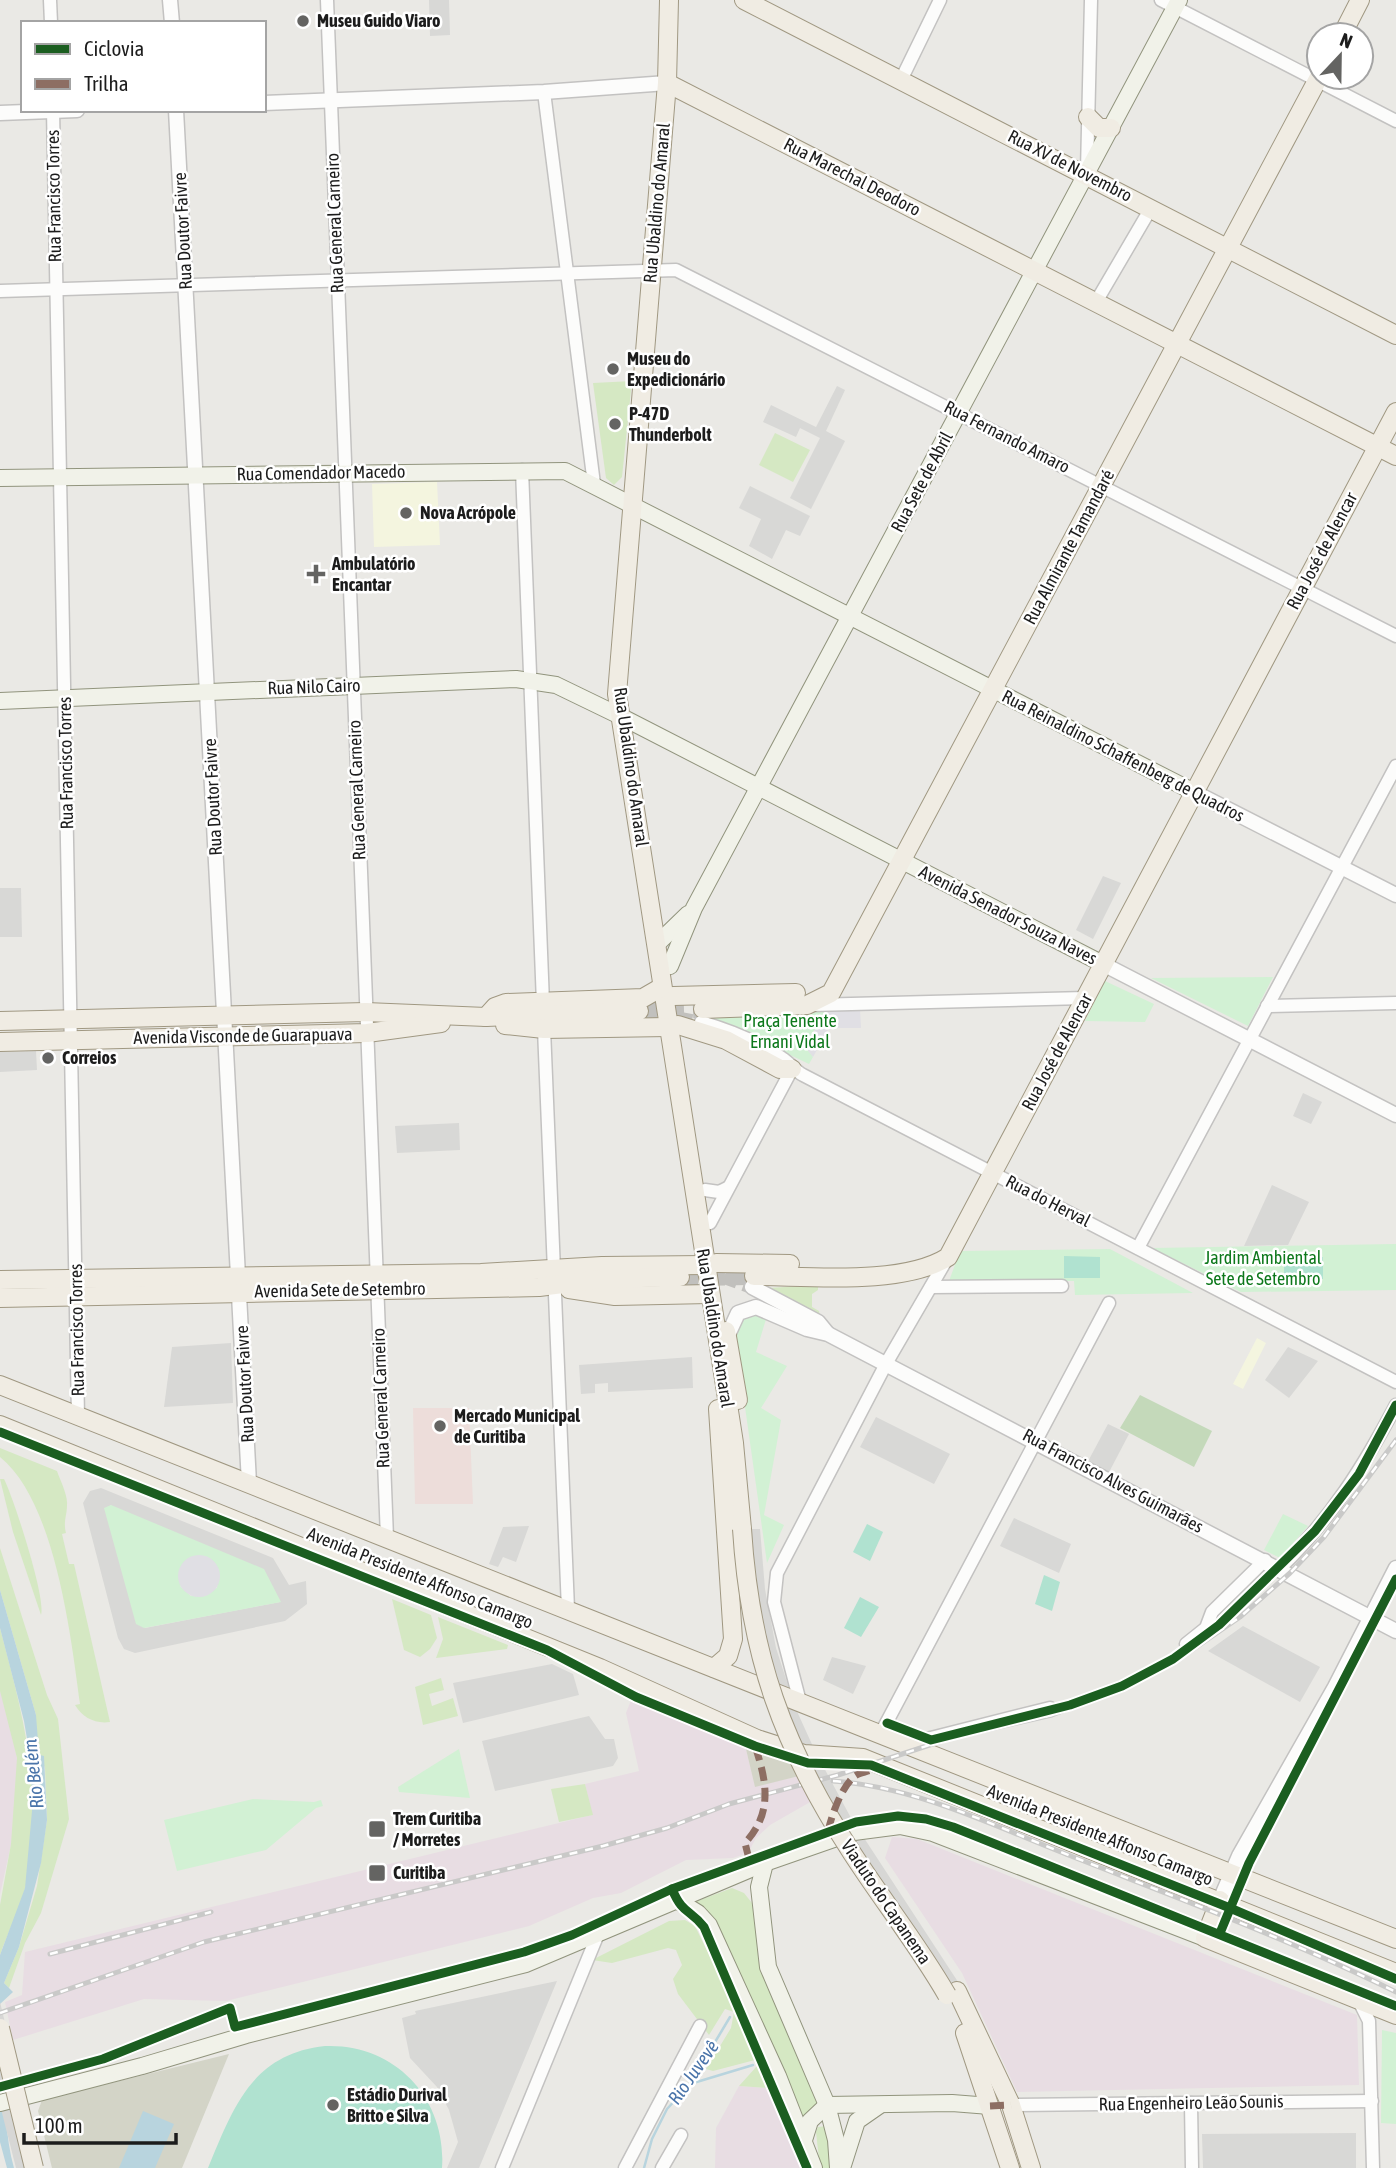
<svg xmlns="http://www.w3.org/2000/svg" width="1396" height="2168" viewBox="0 0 1396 2168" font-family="'Asap Condensed',sans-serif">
  <rect width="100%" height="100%" fill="#eae9e5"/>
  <polygon fill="#edddda" points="413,1408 469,1408 473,1504 415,1504"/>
  <g fill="#e8dde3">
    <polygon points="0,1674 19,1768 13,1836 0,1894"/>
    <polygon points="632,1698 745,1745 755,1786 799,1776 812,1801 770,1825 756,1838 748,1853 733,1858 686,1860 621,1893 593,1898 529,1926 226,2001 144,1999 13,2040 5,2002 22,1995 25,1952 592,1815 585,1784 639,1771 626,1713"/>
    <polygon points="892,1837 917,1839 1357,2015 1359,2085 1017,2092 962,1973 885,1858"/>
    <polygon points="739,2086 768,2088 802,2168 715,2168 716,2128"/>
  </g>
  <g fill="#f4f5df">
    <polygon points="437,482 440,545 374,547 372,484"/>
    <polygon points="1257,1338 1266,1343 1243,1389 1233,1384"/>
  </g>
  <g fill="#d8d8d6" fill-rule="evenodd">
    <polygon points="429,0 449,0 450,35 430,36"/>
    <polygon points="837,386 845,390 826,431 845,441 811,509 790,498 820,438 800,428 796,437 763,422 771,405 816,427"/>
    <polygon points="750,486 810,516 800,536 786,530 772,559 749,546 761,519 739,508"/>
    <polygon points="1103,876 1121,883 1093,939 1076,930"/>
    <polygon points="0,888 21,888 22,937 0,937"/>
    <polygon points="36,1051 37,1070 0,1072 0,1052"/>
    <polygon points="1303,1093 1322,1102 1311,1124 1293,1116"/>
    <polygon points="459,1123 460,1150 397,1153 395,1126"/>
    <polygon points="1272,1185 1309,1202 1288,1245 1244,1246"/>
    <polygon points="231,1343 233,1403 164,1407 172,1347"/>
    <polygon points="1288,1347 1318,1361 1289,1398 1265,1380"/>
    <polygon points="692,1357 693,1388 608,1392 608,1383 595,1384 595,1393 581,1394 579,1365"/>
    <polygon points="876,1417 950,1454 934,1484 860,1447"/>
    <polygon points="1108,1424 1129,1434 1107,1476 1086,1465"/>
    <path d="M101 1488 273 1558 289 1585 306 1581 307 1604 285 1621 135 1653 124 1649 118 1638 83 1503 90 1491ZM110 1505 280 1602 145 1628Z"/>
    <polygon points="1014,1518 1071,1544 1059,1573 1000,1546"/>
    <polygon points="529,1526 516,1562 503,1557 498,1567 489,1564 503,1527"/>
    <polygon points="1243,1626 1320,1667 1300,1702 1208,1651"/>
    <polygon points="832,1657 866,1666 853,1694 823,1680"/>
    <polygon points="552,1664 573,1674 579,1695 463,1723 453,1683"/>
    <polygon points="589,1716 605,1739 614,1739 618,1758 613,1766 495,1791 482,1741"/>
    <polygon points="557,1981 479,2168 447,2168 458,2142 449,2110 437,2087 410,2058 402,2018 416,2014 415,2011"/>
    <polygon points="1356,2133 1356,2168 1203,2168 1202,2134"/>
  </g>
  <g fill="#d3d4c7">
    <polygon points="745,1745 793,1764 799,1776 755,1787"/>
    <polygon points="229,2054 182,2168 52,2168 38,2111 42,2100"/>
  </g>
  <g fill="#d5e8c3">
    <polygon points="632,381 622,477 614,485 606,478 593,383"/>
    <polygon points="775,433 810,450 793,482 759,465"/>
    <polygon points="818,1285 818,1290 812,1294 812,1307 819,1311 820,1317 768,1288"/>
    <path d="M0 1448 57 1471C60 1480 68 1495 67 1505 67 1516 63 1521 66 1533L62 1534 69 1564H74L110 1722C95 1724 83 1718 75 1705L80 1704C71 1636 55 1501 0 1457Z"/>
    <path d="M0 1479H4C14 1499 46 1598 41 1615L13 1532Z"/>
    <polygon points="0,1548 47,1695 58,1719 69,1819 41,1913 25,1943 9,1988 4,1983 19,1947 37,1886 47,1820 45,1768 35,1745 36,1715 0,1590"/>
    <polygon points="392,1599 431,1615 437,1638 430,1649 420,1657 404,1650"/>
    <polygon points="438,1617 508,1645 507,1649 436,1658 443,1639"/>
    <path d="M0 1628C22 1711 46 1798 26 1885 20 1909 8 1932 0 1955V1905L11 1844 17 1758 0 1691Z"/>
    <polygon points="441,1678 444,1690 429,1694 432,1706 453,1698 458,1716 423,1725 415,1687"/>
    <polygon points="585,1784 593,1815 559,1822 551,1789"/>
    <polygon points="732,1888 744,1893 752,1903 819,2103 803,2122 703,1909 695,1902"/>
    <polygon points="685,1920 695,1926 736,2010 768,2088 739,2086 757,2066 755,2060 713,2071 706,2069 731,2028 734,2012 725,2009 709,2035 678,1994 673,1979 682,1965 676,1950 668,1948 612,1963 592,1960 669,1921"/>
    <polygon points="827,2126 833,2168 820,2168 816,2132 818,2127"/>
  </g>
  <polygon fill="#c4d9ba" points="1140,1395 1212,1431 1194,1467 1120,1428"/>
  <g fill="#d2f1d4" fill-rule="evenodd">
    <polygon points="1273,977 1248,1026 1151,978"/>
    <polygon points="1105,981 1154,1004 1145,1022 1085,1021"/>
    <polygon points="827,1009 805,1046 813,1057 809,1064 702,1013"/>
    <polygon points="1396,1244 1396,1290 1241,1292 1152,1248"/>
    <polygon points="1110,1249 1193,1293 1075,1295 1074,1281 949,1281 960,1251"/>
    <polygon points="750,1312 767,1316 756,1352 787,1366 761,1408 781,1420 764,1515 784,1525 767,1563 735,1336 743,1317"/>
    <path d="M111 1505 264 1569 281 1602 144 1628 136 1624 104 1508ZM219 1569 217 1588 191 1596 180 1586Z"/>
    <polygon points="1283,1514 1308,1526 1280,1558 1264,1550"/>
    <polygon points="459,1749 470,1798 399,1792 398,1787"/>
    <polygon points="253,1799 314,1802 321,1800 323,1806 316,1808 266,1850 177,1871 164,1820"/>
    <polygon points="1382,2030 1396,2033 1396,2124 1381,2123"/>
  </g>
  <g fill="#b0e2d0">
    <polygon points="1064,1256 1100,1257 1100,1278 1064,1278"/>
    <polygon points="1323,1257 1323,1279 1284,1280 1284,1258"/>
    <polygon points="867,1524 883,1532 870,1561 853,1552"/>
    <polygon points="1044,1575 1060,1582 1052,1611 1035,1604"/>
    <polygon points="860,1597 879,1607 861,1637 844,1628"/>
    <path d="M325 2046C395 2043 447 2099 442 2168H208C233 2109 251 2054 325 2046Z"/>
  </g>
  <g fill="#e0dfe4">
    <polygon points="827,1009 860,1009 861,1028 837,1028 837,1023 831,1024 813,1057 805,1047"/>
    <circle cx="199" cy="1576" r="21"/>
  </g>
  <g fill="#b8d4de">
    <polygon points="0,1590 36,1715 38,1741 35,1745 40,1755 44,1756 47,1820 41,1863 19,1947 4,1983 13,1992 0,2004 0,1955 25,1888 32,1811 31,1762 24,1721 0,1628"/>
    <path d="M0 2069C6 2102 5 2136 14 2168H7L0 2142Z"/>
    <polygon points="143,2111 174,2124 155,2168 119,2168"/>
  </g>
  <g fill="#d7d7d5">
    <polygon points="742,1529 760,1529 765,1589 776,1648 795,1707 815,1751 851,1818 962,1988 941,1998 779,1738 759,1680 740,1598 738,1572"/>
    <polygon points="0,2002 40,2168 16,2168 0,2105"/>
  </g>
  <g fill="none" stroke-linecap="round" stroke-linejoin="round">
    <g stroke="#b8d4de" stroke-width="2.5">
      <polyline points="690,2084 753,2065"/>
      <polyline points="644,2168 652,2139 667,2109 690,2084 730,2017"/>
    </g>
    <polyline stroke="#c1c0bd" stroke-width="12" stroke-dasharray="12 6" stroke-linecap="butt" points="645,1011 701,1022"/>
    <polyline stroke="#c1c0bd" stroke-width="14" stroke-dasharray="14 7" stroke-linecap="butt" points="724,1277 752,1287"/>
    <g stroke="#c1c0bd" stroke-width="18" stroke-dasharray="18 9" stroke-linecap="butt">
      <polyline points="639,1011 703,1009"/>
      <polyline points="680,1277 754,1276"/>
    </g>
    <defs>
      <g id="minor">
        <polyline points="50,0 51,23"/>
        <polyline points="327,0 387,1538"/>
        <polyline points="1161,0 1396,121"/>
        <polyline points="901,80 940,0"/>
        <polyline points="544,92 594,484"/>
        <polyline points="53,110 78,1416"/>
        <polyline points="1087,171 1091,0"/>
        <polyline points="0,291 676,270 1396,636"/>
        <polyline points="1096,302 1151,208"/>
        <polyline points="522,470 543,1003"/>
        <polyline points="812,1005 1085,998"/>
        <polyline points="1267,1006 1396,1003"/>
        <path d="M701 1022C729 1030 758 1042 782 1058 790 1063 794 1070 803 1075L1396 1382"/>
        <polyline points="544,1029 568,1609"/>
        <polyline points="705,1190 719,1192 727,1188"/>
        <polyline points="710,1223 792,1069"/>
        <polyline points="1138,1248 1396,766"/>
        <polyline points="931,1287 1062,1286"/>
        <path d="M1280 1568C1330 1520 1364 1466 1396 1405"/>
        <polyline points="1186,1644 1206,1628 1212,1612 1265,1560"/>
        <polyline points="800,1702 774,1602 777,1573 887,1362 948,1257"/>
        <polyline points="881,1733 1109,1303"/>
        <polyline points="907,1744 1050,1708"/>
        <polyline points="1358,1999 1369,2021 1373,2168"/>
        <polyline points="1191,2103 1192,2168"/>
        <polyline points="1011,2105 1372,2101"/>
        <polyline points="502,2168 598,1934"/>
        <polyline points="625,2168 700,2026"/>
        <polyline points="662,2168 681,2135"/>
      </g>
      <g id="tertiary">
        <polyline points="170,0 172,23"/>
        <polyline points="264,103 544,92 667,83"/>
        <polyline points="176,110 249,1483"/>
        <polyline points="0,113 77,110"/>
        <polyline points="1194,792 1396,895"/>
        <polyline points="1103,964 1396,1115"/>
        <polyline points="752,1287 818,1322 827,1333"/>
        <polyline points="727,1337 738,1313 756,1307 807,1329 828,1334 1396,1631"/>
        <polyline points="1220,1900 1239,1856 1335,1687 1396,1568"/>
      </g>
      <g id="secondary">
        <polyline points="0,478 565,471 1194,792"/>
        <polyline points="0,701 516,679 556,685 620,716 1103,964"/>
        <polyline points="657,944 688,914"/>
        <polyline points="670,966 694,908 1179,0"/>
        <polyline points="765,1863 759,1887 768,1967 827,2105 836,2140 838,2168"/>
        <polyline points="677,1900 698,1913 709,1925 778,2076 814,2168"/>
        <polyline points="0,2103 142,2066 246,2035 526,1964 765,1863 854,1832 900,1826 933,1833 1205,1938"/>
        <polyline points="804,2140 810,2121 827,2105 952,2103 990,2106"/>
        <polyline points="843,2165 857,2121 880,2105"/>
      </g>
      <g id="primary">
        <polyline points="669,0 667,83 617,694 734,1443 742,1529"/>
        <polyline points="744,0 1396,335"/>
        <polyline points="1342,35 1360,0"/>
        <polyline points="667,83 1396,456"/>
        <polyline points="1088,117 1099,128 1111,128"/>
        <polyline points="673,996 796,993"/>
        <polyline points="703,1009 807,1005 831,993 1319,77"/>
        <polyline points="486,1017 495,1007 506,1003 643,998 662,987"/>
        <polyline points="0,1021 366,1012 486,1017 639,1011"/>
        <polyline points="505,1025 544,1029 668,1027"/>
        <polyline points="678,1025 726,1040 780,1069 792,1069"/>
        <polyline points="0,1042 367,1033 441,1023"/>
        <polyline points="716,1263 790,1264"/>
        <path d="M754 1276C809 1276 902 1286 948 1257L1396 412"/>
        <polyline points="0,1280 481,1273 602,1266 705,1265"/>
        <polyline points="569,1289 615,1296 709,1294"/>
        <polyline points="0,1298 539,1287 602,1279 680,1277"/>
        <polyline points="726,1331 738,1400"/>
        <polyline points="0,1385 1396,1939"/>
        <polyline points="0,1425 600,1668 757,1739 804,1754 863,1758 1396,1973"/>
        <polyline points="714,1668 728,1656 733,1639 718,1409"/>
        <polyline points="1220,1900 1205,1938 1396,2015"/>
        <polyline points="957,1991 1011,2105 1031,2168"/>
        <polyline points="965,2033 1010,2168"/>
      </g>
    </defs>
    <use href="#minor" stroke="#c3c2c1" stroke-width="15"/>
    <use href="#tertiary" stroke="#c3c2c1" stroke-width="17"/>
    <use href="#secondary" stroke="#91947d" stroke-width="18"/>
    <use href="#primary" stroke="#a09882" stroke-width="20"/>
    <use href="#minor" stroke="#fcfcfb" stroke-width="12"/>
    <use href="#tertiary" stroke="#fcfcfb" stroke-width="14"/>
    <use href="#secondary" stroke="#f1f2e9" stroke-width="16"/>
    <use href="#primary" stroke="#f0ece3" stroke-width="18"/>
    <defs>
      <g id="rail">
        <path d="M833 1781C917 1787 994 1826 1071 1856 1180 1899 1291 1940 1396 1992"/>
        <polyline points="50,1954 211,1912"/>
        <polyline points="0,2013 204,1942 603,1846 667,1828 729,1804 838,1775 951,1738 1052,1715 1128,1686 1176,1661 1240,1617 1290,1573 1324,1537 1396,1440"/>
      </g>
    </defs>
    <use href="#rail" stroke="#c9c9c8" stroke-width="5"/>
    <use href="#rail" stroke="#fff" stroke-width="2.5" stroke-dasharray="8" stroke-linecap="butt"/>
    <defs>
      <g id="primary-bridge">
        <path d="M742 1529C750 1656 783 1747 852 1853 883 1901 919 1946 947 1995"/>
        <polyline points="0,2028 34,2168"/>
      </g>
    </defs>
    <use href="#primary-bridge" stroke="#a09882" stroke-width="20" stroke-linecap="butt"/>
    <use href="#primary-bridge" stroke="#f0ece3" stroke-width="18"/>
    <g stroke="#8d6e63" stroke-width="7" stroke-dasharray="14 7" stroke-linecap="butt">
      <path d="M828 1831C832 1815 841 1787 855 1776 859 1773 867 1772 871 1770"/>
      <path d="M749 1859 745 1843C773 1813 767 1782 755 1746"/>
      <polyline points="990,2106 1011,2105"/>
    </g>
    <defs>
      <g id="cycleway">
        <polyline points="0,1432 547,1650 636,1697 755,1746 808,1763 871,1765 1230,1908 1396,1979"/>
        <polyline points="887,1723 931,1740 1070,1705 1122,1686 1173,1659 1219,1625 1315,1531 1359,1474 1396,1405"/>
        <path d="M672 1889C683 1915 689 1908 704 1927L807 2168"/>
        <polyline points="1220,1933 1249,1863 1396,1579"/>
        <polyline points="0,2087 103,2059 230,2008 235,2027 524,1952 572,1935 672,1889 856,1822 898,1816 926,1819 953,1827 1396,2006"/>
      </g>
    </defs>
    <use href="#cycleway" stroke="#fff" stroke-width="13"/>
    <use href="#cycleway" stroke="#1b5e20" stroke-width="9"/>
  </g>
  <g fill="#646462" stroke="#fff" stroke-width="2.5">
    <circle cx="303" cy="21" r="7"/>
    <circle cx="613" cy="369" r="7"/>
    <circle cx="615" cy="424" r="7"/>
    <circle cx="406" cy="513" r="7"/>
    <path d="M312.5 563.5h7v7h7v7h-7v7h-7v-7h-7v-7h7z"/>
    <circle cx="48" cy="1058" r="7"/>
    <circle cx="440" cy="1426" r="7"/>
    <rect x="368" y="1820" width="18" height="18" rx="3.5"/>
    <rect x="368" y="1864" width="18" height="18" rx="3.5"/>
    <circle cx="333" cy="2105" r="7"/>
  </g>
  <g text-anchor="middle" stroke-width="5" stroke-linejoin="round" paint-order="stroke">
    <g font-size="18" font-weight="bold" fill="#1c1c1c" stroke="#fff" text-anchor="start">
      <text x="317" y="27">Museu Guido Viaro</text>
      <text x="627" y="365">Museu do<tspan x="627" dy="21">Expedicionário</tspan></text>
      <text x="629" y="420">P-47D<tspan x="629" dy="21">Thunderbolt</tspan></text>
      <text x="420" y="519">Nova Acrópole</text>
      <text x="332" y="570">Ambulatório<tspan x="332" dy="21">Encantar</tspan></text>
      <text x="62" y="1064">Correios</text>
      <text x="454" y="1422">Mercado Municipal<tspan x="454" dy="21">de Curitiba</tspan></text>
      <text x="393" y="1825">Trem Curitiba<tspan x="393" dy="21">/ Morretes</tspan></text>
      <text x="393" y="1879">Curitiba</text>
      <text x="347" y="2101">Estádio Durival<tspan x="347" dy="21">Britto e Silva</tspan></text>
    </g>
    <g font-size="18" fill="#1c1c1c" stroke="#fff">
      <text transform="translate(1070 166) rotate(27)" y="6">Rua XV de Novembro</text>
      <text transform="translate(852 177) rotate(27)" y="6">Rua Marechal Deodoro</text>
      <text transform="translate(54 196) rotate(-91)" y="6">Rua Francisco Torres</text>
      <text transform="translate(657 203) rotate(-85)" y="6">Rua Ubaldino do Amaral</text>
      <text transform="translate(335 223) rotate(-92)" y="6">Rua General Carneiro</text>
      <text transform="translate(183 231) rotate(-93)" y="6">Rua Doutor Faivre</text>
      <text transform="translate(1007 437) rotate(27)" y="6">Rua Fernando Amaro</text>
      <text transform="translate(321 473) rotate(-1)" y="6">Rua Comendador Macedo</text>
      <text transform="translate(922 482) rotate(-62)" y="6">Rua Sete de Abril</text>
      <text transform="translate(1069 547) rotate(-62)" y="6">Rua Almirante Tamandaré</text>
      <text transform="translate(1322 551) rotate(-62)" y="6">Rua José de Alencar</text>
      <text transform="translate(314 687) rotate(-2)" y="6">Rua Nilo Cairo</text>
      <text transform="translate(1123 756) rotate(27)" y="6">Rua Reinaldino Schaffenberg de Quadros</text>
      <text transform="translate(66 763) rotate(-91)" y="6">Rua Francisco Torres</text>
      <text transform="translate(631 767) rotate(82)" y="6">Rua Ubaldino do Amaral</text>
      <text transform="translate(357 790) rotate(-92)" y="6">Rua General Carneiro</text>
      <text transform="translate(213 797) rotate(-93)" y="6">Rua Doutor Faivre</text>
      <text transform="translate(1008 915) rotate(27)" y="6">Avenida Senador Souza Naves</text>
      <text transform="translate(243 1036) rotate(-1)" y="6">Avenida Visconde de Guarapuava</text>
      <text transform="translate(1057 1052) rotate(-62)" y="6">Rua José de Alencar</text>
      <text transform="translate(1048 1201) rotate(27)" y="6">Rua do Herval</text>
      <text transform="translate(340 1290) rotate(-1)" y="6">Avenida Sete de Setembro</text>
      <text transform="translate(715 1328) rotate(81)" y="6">Rua Ubaldino do Amaral</text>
      <text transform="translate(77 1330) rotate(-91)" y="6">Rua Francisco Torres</text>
      <text transform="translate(245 1384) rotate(-93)" y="6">Rua Doutor Faivre</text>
      <text transform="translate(381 1398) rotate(-92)" y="6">Rua General Carneiro</text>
      <text transform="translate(1113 1481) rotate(28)" y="6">Rua Francisco Alves Guimarães</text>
      <text transform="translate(420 1578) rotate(22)" y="6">Avenida Presidente Affonso Camargo</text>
      <text transform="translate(1100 1835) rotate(22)" y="6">Avenida Presidente Affonso Camargo</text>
      <text transform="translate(886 1902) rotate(56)" y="6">Viaduto do Capanema</text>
      <text transform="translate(1191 2103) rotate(-1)" y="6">Rua Engenheiro Leão Sounis</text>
    </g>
    <g font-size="18" fill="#0d781b" stroke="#fff">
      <text x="790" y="1027">Praça Tenente<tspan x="790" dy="21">Ernani Vidal</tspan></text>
      <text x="1263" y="1264">Jardim Ambiental<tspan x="1263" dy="21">Sete de Setembro</tspan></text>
    </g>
    <g font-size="19" font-style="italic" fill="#4b75aa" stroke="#fff">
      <text transform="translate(33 1774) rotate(-96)" y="7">Rio Belém</text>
      <text transform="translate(693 2072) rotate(-55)" y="7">Rio Juvevê</text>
    </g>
  </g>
  <rect x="21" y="21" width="245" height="91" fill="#ffffff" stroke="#a4a4a4" stroke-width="2"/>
  <rect x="35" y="44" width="35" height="10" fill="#1b5e20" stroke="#a4a4a4" stroke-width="2"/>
  <text x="84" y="56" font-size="21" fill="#1c1c1c">Ciclovia</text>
  <rect x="35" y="79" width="35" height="10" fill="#8d6e63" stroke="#a4a4a4" stroke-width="2"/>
  <text x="84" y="91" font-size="21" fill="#1c1c1c">Trilha</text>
  <g transform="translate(1340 56) rotate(22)"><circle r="33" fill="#ffffff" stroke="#a4a4a4" stroke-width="2"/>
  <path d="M0-5L12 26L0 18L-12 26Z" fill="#646462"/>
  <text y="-10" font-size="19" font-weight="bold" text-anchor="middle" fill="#1c1c1c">N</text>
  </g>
  <path d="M24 2133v10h152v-10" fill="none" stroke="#1c1c1c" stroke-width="3.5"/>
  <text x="35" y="2133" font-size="21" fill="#1c1c1c" stroke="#ffffff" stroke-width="5" paint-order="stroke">100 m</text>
</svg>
